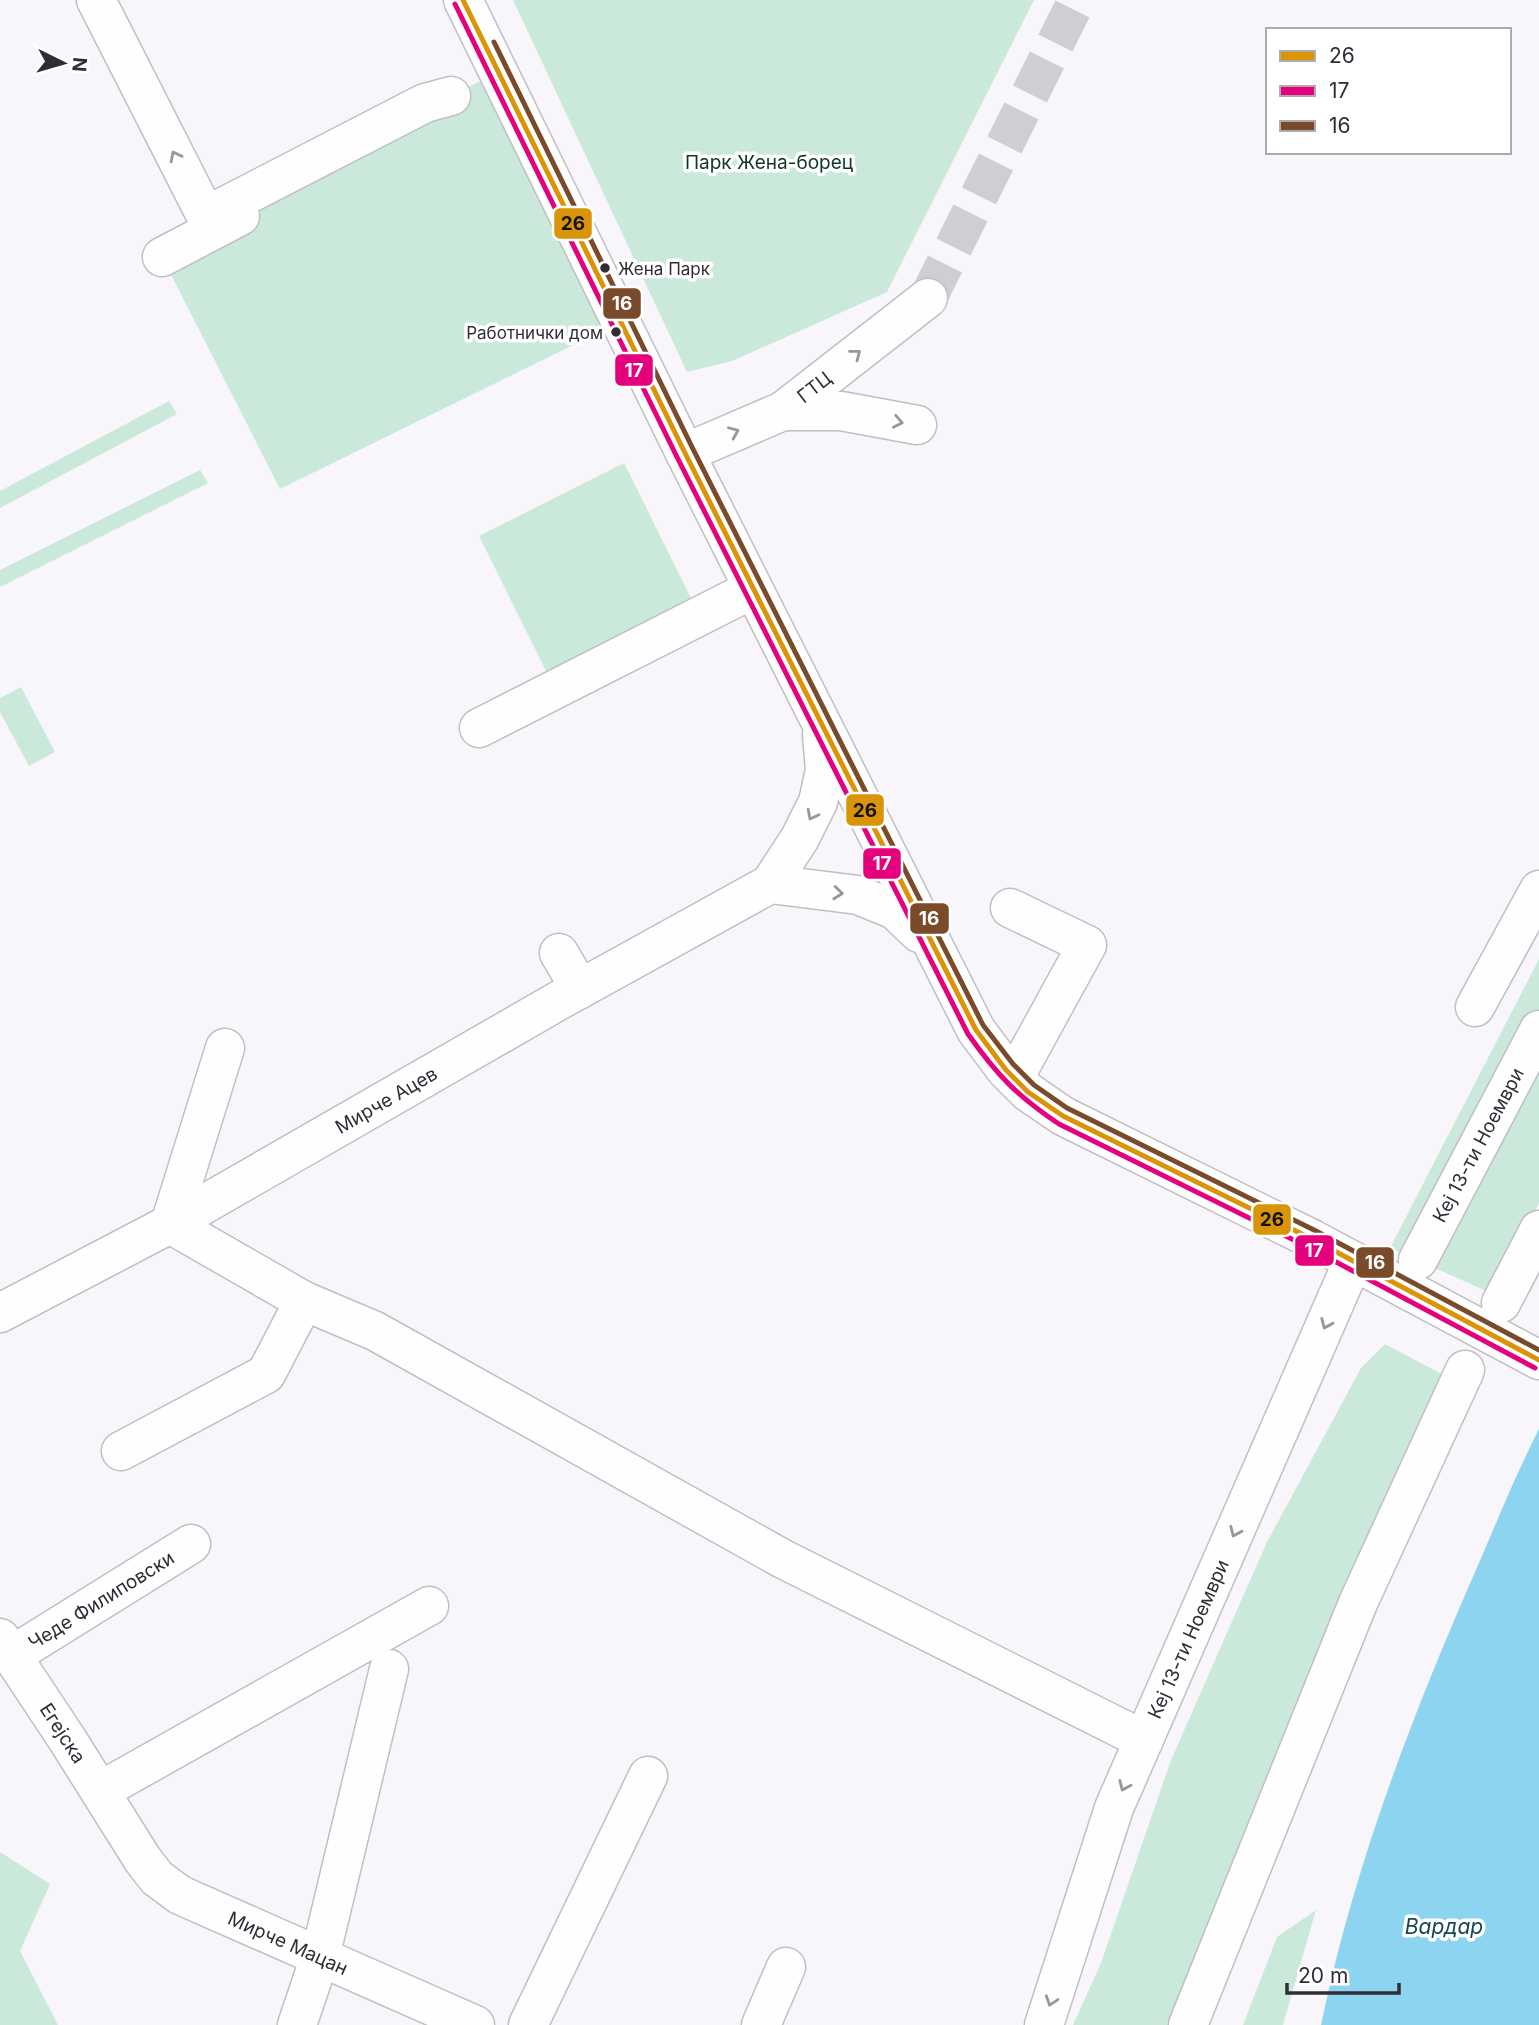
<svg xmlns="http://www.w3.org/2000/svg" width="1539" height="2025" viewBox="0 0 1539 2025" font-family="Inter,sans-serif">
  <rect width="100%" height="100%" fill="#f8f6fa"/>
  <g fill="#cae9da">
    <polygon points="513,0 1034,0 887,292 732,361 687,372"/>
    <polygon points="498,72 620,322 280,489 162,257 451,96"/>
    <polygon points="169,401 177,414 0,508 0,491"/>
    <polygon points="624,463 693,602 548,675 479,536"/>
    <polygon points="200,470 208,483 0,587 0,570"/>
    <polygon points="21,687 55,752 29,766 0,712 0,698"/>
    <polygon points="1539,959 1539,1203 1493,1294 1390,1248"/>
    <polygon points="1385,1344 1470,1389 1380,1578 1201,2025 1073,2025 1101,1963 1171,1760 1267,1542 1361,1368"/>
    <polygon points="0,1852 50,1884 20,1951 58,2025 0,2025"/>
    <polygon points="1316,1910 1283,2025 1243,2025 1277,1937"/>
  </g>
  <path fill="#8cd4f0" d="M1539 1429V2025H1321C1353 1871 1409 1723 1472 1579 1494 1529 1514 1478 1539 1429Z"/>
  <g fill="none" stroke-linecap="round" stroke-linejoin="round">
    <polyline stroke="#d0ced3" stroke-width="38" stroke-dasharray="38 19" stroke-linecap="butt" points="928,298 1077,0"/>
    <defs>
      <g id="minor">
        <polyline points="96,0 206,216 425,103 451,96"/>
        <polyline points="463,0 685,453 976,1030 1006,1070 1028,1092 1063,1116 1312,1239 1539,1360"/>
        <polyline points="162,257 240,216"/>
        <polyline points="783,411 841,411 917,425"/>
        <polyline points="685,453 783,411 928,298"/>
        <polyline points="479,728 753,589"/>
        <polyline points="770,884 858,895 895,910 919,933"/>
        <polyline points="1010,908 1087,945 1014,1078"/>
        <polyline points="559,953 580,989"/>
        <polyline points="1475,1007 1539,890"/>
        <polyline points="225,1048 170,1224 304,1301 375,1331 783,1559 1144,1740"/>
        <polyline points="1418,1260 1539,1030"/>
        <polyline points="1501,1303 1539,1230"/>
        <polyline points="0,1313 170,1224 558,1001 770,884 800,838 818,802 825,770 822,735"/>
        <polyline points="121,1451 266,1374 304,1301"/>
        <polyline points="0,1638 67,1739 143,1860 157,1878 180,1895 475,2025"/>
        <polyline points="11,1656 191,1544"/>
        <polyline points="100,1791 429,1606"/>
        <polyline points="297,2025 320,1957 389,1669"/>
        <polyline points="528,2025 648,1776"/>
        <polyline points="761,2025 786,1967"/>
        <polyline points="1044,2025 1114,1808 1353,1261"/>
        <polyline points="1188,2025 1358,1603 1465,1370"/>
      </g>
    </defs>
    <use href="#minor" stroke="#c1bec5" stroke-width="41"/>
    <use href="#minor" stroke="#fefefe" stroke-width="38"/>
    <defs>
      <polyline id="bus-1" points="463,0 685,453 976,1030 1006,1070 1028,1092 1063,1116 1312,1239 1539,1360"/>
      <path id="bus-2" d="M455 4 677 457 968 1034C997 1075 1017 1096 1059 1124L1308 1247 1535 1368"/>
      <polyline id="bus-3" points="494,42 693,449 983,1025 1013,1064 1034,1085 1067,1108 1316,1231 1539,1350"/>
    </defs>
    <use href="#bus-1" stroke="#fff" stroke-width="10"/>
    <use href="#bus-2" stroke="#fff" stroke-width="10"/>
    <use href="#bus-3" stroke="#fff" stroke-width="10"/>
    <use href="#bus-1" stroke="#d99408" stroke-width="5"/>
    <use href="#bus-2" stroke="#e5007d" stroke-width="5"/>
    <use href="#bus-3" stroke="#7a4b2a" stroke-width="5"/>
  </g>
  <defs><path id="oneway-chevron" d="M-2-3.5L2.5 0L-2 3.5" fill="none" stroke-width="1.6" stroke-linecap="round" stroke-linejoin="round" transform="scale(1.75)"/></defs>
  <g stroke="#98969a">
    <use href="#oneway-chevron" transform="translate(175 156) rotate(-117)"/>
    <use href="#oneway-chevron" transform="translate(856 354) rotate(-38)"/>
    <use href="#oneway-chevron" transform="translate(898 422) rotate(11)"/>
    <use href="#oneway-chevron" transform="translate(734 432) rotate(-23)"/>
    <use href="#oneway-chevron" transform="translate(812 815) rotate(117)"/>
    <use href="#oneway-chevron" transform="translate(838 893) rotate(6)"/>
    <use href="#oneway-chevron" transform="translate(1326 1324) rotate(113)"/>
    <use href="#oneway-chevron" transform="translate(1235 1532) rotate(114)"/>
    <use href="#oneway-chevron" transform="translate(1124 1786) rotate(114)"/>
    <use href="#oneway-chevron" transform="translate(1051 2001) rotate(108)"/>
  </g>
  <g fill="#312d37" stroke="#fff" stroke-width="2.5">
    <circle cx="605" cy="268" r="6"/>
    <circle cx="616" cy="332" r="6"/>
  </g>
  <g text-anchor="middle" stroke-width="7" stroke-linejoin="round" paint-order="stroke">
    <g font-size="17" fill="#312d37" stroke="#fff" text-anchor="start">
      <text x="618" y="275">Жена Парк</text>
      <text x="603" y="339" text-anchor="end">Работнички дом</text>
    </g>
    <g font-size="19" fill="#103826" stroke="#fff">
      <text x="769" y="169">Парк Жена-борец</text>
    </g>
    <g font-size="19" fill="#312d37" stroke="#fff">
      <text transform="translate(814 387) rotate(-38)" y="7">ГТЦ</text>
      <text transform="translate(386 1100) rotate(-30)" y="7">Мирче Ацев</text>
      <text transform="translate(1478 1145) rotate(-62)" y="7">Кеј 13-ти Ноември</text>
      <text transform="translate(101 1600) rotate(-32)" y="7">Чеде Филиповски</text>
      <text transform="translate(1188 1639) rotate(-66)" y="7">Кеј 13-ти Ноември</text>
      <text transform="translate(63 1733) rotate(57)" y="7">Егејска</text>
      <text transform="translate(288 1943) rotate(24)" y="7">Мирче Мацан</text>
    </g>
    <g font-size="21" font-style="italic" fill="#184555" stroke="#fff">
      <text x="1444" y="1934">Вардар</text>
    </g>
  </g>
  <g stroke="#fff" stroke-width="2.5">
    <rect x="553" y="207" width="40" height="33" rx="7" fill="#d99408"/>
    <rect x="602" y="287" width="40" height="33" rx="7" fill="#7a4b2a"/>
    <rect x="614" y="353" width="40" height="34" rx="7" fill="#e5007d"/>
    <rect x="845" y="793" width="40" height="34" rx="7" fill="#d99408"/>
    <rect x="862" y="847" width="40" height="33" rx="7" fill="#e5007d"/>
    <rect x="909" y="902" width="41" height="33" rx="7" fill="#7a4b2a"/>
    <rect x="1252" y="1203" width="40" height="33" rx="7" fill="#d99408"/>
    <rect x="1294" y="1234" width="41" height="33" rx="7" fill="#e5007d"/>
    <rect x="1355" y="1246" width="40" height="33" rx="7" fill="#7a4b2a"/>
  </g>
  <g font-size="19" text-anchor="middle" font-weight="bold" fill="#fff">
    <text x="622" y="310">16</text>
    <text x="634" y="377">17</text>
    <text x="882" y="870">17</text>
    <text x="929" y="925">16</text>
    <text x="1314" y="1257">17</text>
    <text x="1375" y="1269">16</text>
  </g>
  <g font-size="19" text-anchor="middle" font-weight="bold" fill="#111">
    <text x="573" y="230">26</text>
    <text x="865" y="817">26</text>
    <text x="1272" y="1226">26</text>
  </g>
  <rect x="1266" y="28" width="245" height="126" fill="#ffffff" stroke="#adabaf" stroke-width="2"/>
  <rect x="1280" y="51" width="35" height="10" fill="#d99408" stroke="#adabaf" stroke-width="2"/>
  <text x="1329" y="63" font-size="21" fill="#312d37">26</text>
  <rect x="1280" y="86" width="35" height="10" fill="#e5007d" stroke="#adabaf" stroke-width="2"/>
  <text x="1329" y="98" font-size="21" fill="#312d37">17</text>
  <rect x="1280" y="121" width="35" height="10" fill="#7a4b2a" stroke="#adabaf" stroke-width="2"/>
  <text x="1329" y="133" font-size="21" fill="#312d37">16</text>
  <g transform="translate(63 63) rotate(95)" stroke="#ffffff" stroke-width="5" paint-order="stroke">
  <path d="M0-5L12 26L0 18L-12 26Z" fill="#312d37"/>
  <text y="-10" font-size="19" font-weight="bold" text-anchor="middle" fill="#312d37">N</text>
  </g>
  <path d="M1287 1983v10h112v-10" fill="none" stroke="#312d37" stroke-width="3.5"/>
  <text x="1298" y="1983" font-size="21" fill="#312d37" stroke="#ffffff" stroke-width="5" paint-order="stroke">20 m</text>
</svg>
